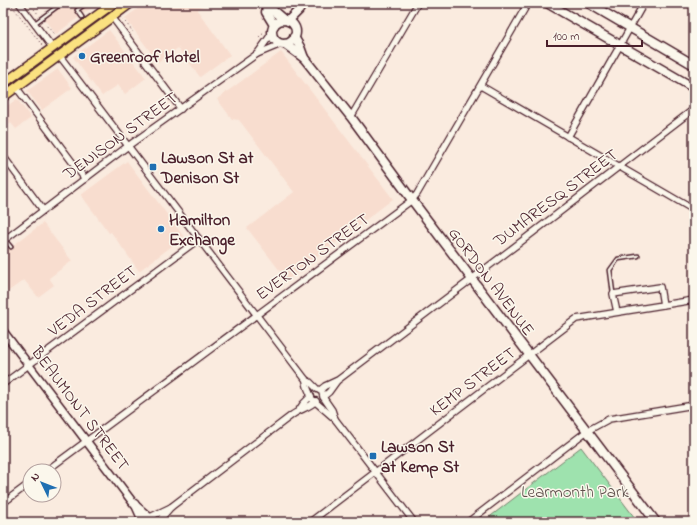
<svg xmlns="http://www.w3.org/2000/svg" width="697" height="525" viewBox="0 0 697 525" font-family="'Indie Flower',sans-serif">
  <rect width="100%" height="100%" fill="#faebdf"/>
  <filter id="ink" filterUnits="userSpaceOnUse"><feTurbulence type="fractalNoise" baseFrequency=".025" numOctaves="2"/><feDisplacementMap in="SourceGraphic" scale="8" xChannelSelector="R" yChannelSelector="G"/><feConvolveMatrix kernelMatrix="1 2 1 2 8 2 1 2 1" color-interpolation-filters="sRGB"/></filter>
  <g filter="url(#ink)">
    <g fill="#f8ddcf">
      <polygon points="63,3 98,3 56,34 43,18"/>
      <polygon points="146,3 206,3 197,10 230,55 200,77 178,48 158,62 125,18"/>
      <polygon points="109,30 146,78 125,94 118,85 102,96 73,57"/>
      <polygon points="281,52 393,199 287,280 247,228 294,192 239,120 232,119 217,99"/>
      <polygon points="58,69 72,88 42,110 27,91"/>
      <polygon points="17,99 31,118 16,129 11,123 3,129 3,109"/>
      <polygon points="127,161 184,237 139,271 111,232 109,233 81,195"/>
      <polygon points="43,223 72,261 49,278 54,285 38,297 24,280 3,295 3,253"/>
    </g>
    <polygon fill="#9ee2ae" stroke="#74806c" points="581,447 638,522 483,522"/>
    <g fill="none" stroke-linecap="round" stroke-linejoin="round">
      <defs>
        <g id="service">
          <polyline points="82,17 77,10 87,3"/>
          <polyline points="35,23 62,3"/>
          <polyline points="5,240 11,247"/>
          <polyline points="613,293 610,270 618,259 638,256"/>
        </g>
        <g id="minor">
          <polyline points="19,3 52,47"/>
          <polyline points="112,17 181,109"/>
          <polyline points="257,54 272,33"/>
          <polyline points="59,55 306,380 310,382 317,389 322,392 323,397 332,410 335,419"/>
          <polyline points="481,86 694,210"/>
          <polyline points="16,87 85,179"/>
          <polyline points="351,117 418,3"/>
          <polyline points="568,137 644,3"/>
          <polyline points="3,156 43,210"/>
          <polyline points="3,241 128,146 257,54 281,44"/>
          <polyline points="617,312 613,294 660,287 663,305"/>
          <path d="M306 380C306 388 310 392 312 399L335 419 414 522"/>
          <polyline points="3,384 199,239"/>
          <polyline points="320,390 325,386 338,380 518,244 694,109"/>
          <polyline points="324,396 329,392 337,381"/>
          <polyline points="299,410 303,404 311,396"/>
          <polyline points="46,471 412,200 417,194 528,3"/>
          <polyline points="3,503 30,483"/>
          <path d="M150 517 171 507 292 415C300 409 309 408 316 401"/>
          <polyline points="158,522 171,507"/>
          <polyline points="310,522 576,319 694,300"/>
          <polyline points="468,522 587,431 609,419 694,405"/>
        </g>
        <g id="tertiary">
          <polyline points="3,331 134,504 149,517"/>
          <polyline points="135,504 143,522"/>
          <polyline points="145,518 152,518 155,522"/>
        </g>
        <g id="secondary">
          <polyline points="263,3 267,7 270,8 284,20"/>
          <polyline points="547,3 694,88"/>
          <polyline points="588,3 694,65"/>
          <polyline points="267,7 266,12 274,25"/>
          <circle cx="284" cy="32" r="12"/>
          <polyline points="288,21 299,10 303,3"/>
          <polyline points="294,37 300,47 304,58"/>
          <polyline points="285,44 304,58 351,117 412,200 656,522"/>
        </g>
        <g id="primary">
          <polyline points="3,84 114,3"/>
          <polyline points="3,97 131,3"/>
        </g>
      </defs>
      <use href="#service" stroke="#4a1f2b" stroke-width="5.5"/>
      <use href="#minor" stroke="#4a1f2b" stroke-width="8"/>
      <use href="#tertiary" stroke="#4a1f2b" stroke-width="10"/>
      <use href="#secondary" stroke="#4a1f2b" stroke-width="11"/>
      <use href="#primary" stroke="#4a1f2b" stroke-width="11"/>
      <g stroke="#4a1f2b" stroke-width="1" stroke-dasharray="1 3" stroke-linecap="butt">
        <polyline points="10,3 42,45"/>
        <polyline points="29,3 39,15"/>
        <polyline points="123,19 133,32"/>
        <polyline points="44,23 55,35"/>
        <polyline points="259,37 264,33"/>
        <polyline points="3,106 6,104"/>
      </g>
      <use href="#service" stroke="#fbf7ec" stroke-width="2.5"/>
      <use href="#minor" stroke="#fbf7ec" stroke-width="5.5"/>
      <use href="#tertiary" stroke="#fbf7ec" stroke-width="7"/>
      <use href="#secondary" stroke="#fbf7ec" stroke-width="8"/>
      <use href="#primary" stroke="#fae180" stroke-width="8"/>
    </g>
  </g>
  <g fill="#1f6fb2" stroke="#fbf7ec" stroke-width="1.5">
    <circle cx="82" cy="56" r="4"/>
    <rect x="149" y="163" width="8" height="8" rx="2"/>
    <circle cx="161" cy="229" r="4"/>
    <rect x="369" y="452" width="8" height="8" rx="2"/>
  </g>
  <g text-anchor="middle" stroke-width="3" stroke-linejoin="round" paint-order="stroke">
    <g font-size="17" font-weight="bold" fill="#4a1f2b" stroke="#fbf7ec" text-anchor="start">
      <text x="90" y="62">Greenroof Hotel</text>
      <text x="161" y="163">Lawson St at<tspan x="161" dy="20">Denison St</tspan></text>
      <text x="169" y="225">Hamilton<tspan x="169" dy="20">Exchange</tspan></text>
      <text x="381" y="452">Lawson St<tspan x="381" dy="20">at Kemp St</tspan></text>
    </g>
    <g font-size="17" fill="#4a1f2b" stroke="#fbf7ec">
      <text transform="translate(120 135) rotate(-36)" y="6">DENISON STREET</text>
      <text transform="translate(555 197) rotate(-37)" y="6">DUMARESQ STREET</text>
      <text transform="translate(312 256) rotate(-36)" y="6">EVERTON STREET</text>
      <text transform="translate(492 281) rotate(53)" y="6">GORDON AVENUE</text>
      <text transform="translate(92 300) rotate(-37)" y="6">VEDA STREET</text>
      <text transform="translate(472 381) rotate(-37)" y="6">KEMP STREET</text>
      <text transform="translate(81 408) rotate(53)" y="6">BEAUMONT STREET</text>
    </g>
    <g font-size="17" fill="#5f504c" stroke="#fbf7ec">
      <text x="575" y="497">Learmonth Park</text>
    </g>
  </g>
  <rect width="697" height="525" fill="none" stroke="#fbf7ec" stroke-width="16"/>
  <rect x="8" y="8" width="681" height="509" fill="none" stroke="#4a1f2b" stroke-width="1.5" filter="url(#ink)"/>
  <g transform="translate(42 483) rotate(313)"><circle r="19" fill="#fbf7ec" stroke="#b4a19f"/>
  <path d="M0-3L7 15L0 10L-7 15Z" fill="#1f6fb2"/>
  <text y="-6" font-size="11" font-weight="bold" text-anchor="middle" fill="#4a1f2b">N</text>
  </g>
  <path d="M547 40v6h95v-6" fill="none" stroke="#4a1f2b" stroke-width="2"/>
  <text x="553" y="40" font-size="12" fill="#4a1f2b" stroke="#fbf7ec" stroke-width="3" paint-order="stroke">100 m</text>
</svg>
